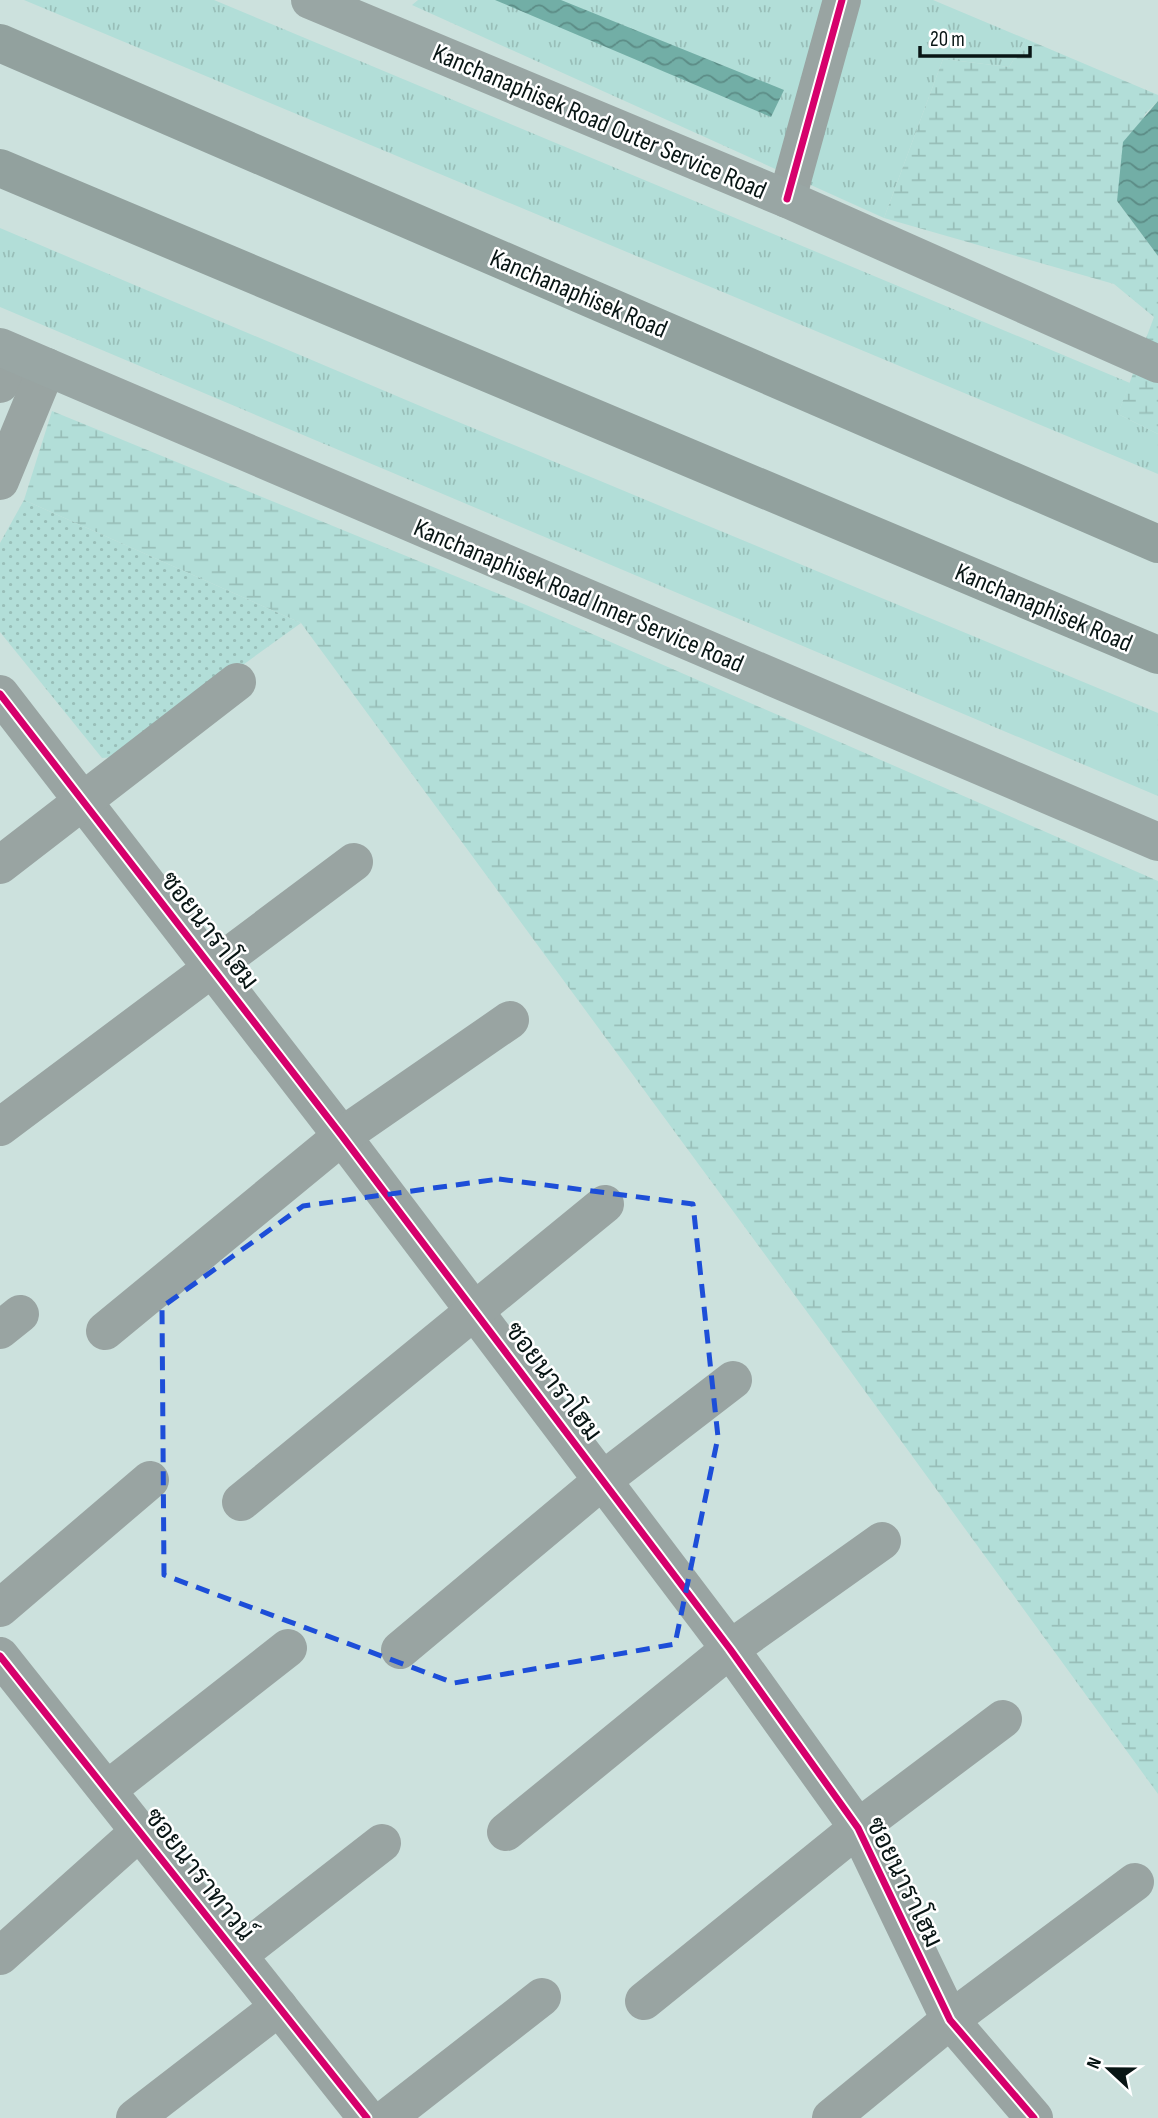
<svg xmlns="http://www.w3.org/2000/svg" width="1158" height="2118" viewBox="0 0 1158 2118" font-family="'Sofia Sans Condensed',Sarabun,sans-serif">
  <defs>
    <pattern id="grass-tufts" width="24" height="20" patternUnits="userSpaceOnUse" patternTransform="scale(1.75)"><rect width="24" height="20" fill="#b2ded8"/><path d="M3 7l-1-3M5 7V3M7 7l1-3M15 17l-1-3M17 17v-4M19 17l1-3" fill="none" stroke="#98beb8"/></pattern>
    <pattern id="wetland-marsh" width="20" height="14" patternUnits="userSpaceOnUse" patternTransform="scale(1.75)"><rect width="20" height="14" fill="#b2ded8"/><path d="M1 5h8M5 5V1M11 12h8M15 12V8" fill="none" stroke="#98beb8"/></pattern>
    <pattern id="park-dots" width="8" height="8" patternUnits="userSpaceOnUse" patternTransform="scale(1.75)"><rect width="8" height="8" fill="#b2ded8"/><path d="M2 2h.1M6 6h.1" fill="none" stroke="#98beb8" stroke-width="1.8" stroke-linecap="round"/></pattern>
    <pattern id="water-waves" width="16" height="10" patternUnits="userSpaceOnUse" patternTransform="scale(1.75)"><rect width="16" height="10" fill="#72aea6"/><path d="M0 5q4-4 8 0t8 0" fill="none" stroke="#5c8c86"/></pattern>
  </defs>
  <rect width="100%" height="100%" fill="#cce1dd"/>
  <g fill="url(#grass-tufts)">
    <polygon points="24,0 214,0 1130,383 1118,414 1158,434 1158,474"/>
    <polygon points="418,0 933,0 1026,39 1009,67 943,59 884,218 412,5"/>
    <polygon points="0,228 432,411 1158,713 1158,796 0,307"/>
  </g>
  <g fill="url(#wetland-marsh)">
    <polygon points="1026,39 1158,95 1158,101 1145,114 1117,201 1158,256 1158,434 1118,414 1154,317 1114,284 884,218 943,59 1009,67"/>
    <polygon points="52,411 526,605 1158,881 1158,1794 835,1350 301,623 24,500"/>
  </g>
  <polygon fill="url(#park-dots)" points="24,500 301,623 115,757 102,758 0,632 0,543"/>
  <g fill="url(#water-waves)">
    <polygon points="495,0 561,0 784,90 771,117"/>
    <polygon points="1158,101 1158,256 1117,201 1123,142"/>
  </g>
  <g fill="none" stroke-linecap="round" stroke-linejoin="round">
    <g stroke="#99a4a2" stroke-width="38">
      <polyline points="787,199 842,0"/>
      <polyline points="0,384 13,353"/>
      <polyline points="0,481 47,367"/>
      <polyline points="0,694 342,1136 730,1649 858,1828 950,2020 1034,2118"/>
      <polyline points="0,865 237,682"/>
      <polyline points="0,1127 354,862"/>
      <polyline points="0,1330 20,1314"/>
      <polyline points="105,1331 342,1136 510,1020"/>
      <polyline points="241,1502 605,1204"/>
      <polyline points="0,1608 150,1480"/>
      <polyline points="400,1650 603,1480 733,1380"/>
      <polyline points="0,1656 367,2118"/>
      <polyline points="107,1790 288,1648"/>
      <polyline points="506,1832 730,1649 882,1541"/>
      <polyline points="238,1955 382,1843"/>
      <polyline points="0,1956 140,1831"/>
      <polyline points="644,2001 858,1828 1003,1719"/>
      <polyline points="135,2118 279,2007"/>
      <polyline points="387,2118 542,1997"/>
      <polyline points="831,2118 950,2020 1135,1882"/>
    </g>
    <g stroke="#99a6a4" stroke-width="38">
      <polyline points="310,0 787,199 1158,364"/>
      <polyline points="0,347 1158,842"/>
    </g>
    <g stroke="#92a19e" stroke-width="38">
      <polyline points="0,43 1158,544"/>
      <polyline points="0,168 1158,655"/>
    </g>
    <defs>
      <g id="cycleway">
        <polyline points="787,199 842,0"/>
        <polyline points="0,694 342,1136 730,1649 858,1828 950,2020 1034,2118"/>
        <polyline points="0,1656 367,2118"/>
      </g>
    </defs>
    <use href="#cycleway" stroke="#fff" stroke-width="11"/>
    <use href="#cycleway" stroke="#d6006c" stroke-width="7"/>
  </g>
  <path fill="none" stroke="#1d4ed8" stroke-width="5" stroke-dasharray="14 9" stroke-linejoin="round" d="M499 1179 693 1204 718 1437 675 1644 454 1683 164 1575 162 1307 303 1206Z"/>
  <g text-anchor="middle" stroke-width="5" stroke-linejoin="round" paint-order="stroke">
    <g font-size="26" fill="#081514" stroke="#fff">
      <text transform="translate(600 121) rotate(23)" y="9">Kanchanaphisek Road Outer Service Road</text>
      <text transform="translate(579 293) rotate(23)" y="9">Kanchanaphisek Road</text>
      <text transform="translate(579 595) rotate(23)" y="9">Kanchanaphisek Road Inner Service Road</text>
      <text transform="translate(1044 607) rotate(23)" y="9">Kanchanaphisek Road</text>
      <text transform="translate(210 930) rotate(52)" y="9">ซอยนาราโฮม</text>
      <text transform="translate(554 1381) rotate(53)" y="9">ซอยนาราโฮม</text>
      <text transform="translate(200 1874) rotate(52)" y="9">ซอยนาราทาวน์</text>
      <text transform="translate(905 1882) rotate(64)" y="9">ซอยนาราโฮม</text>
    </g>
  </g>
  <g transform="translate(1109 2069) rotate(292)" stroke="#ffffff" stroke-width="5" paint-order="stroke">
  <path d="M0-5L12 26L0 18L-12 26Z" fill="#081514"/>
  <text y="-10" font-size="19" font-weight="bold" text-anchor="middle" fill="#081514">N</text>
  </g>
  <path d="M920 46v10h110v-10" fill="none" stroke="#081514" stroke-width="3.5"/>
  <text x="930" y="46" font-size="21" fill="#081514" stroke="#ffffff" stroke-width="5" paint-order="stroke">20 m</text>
</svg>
